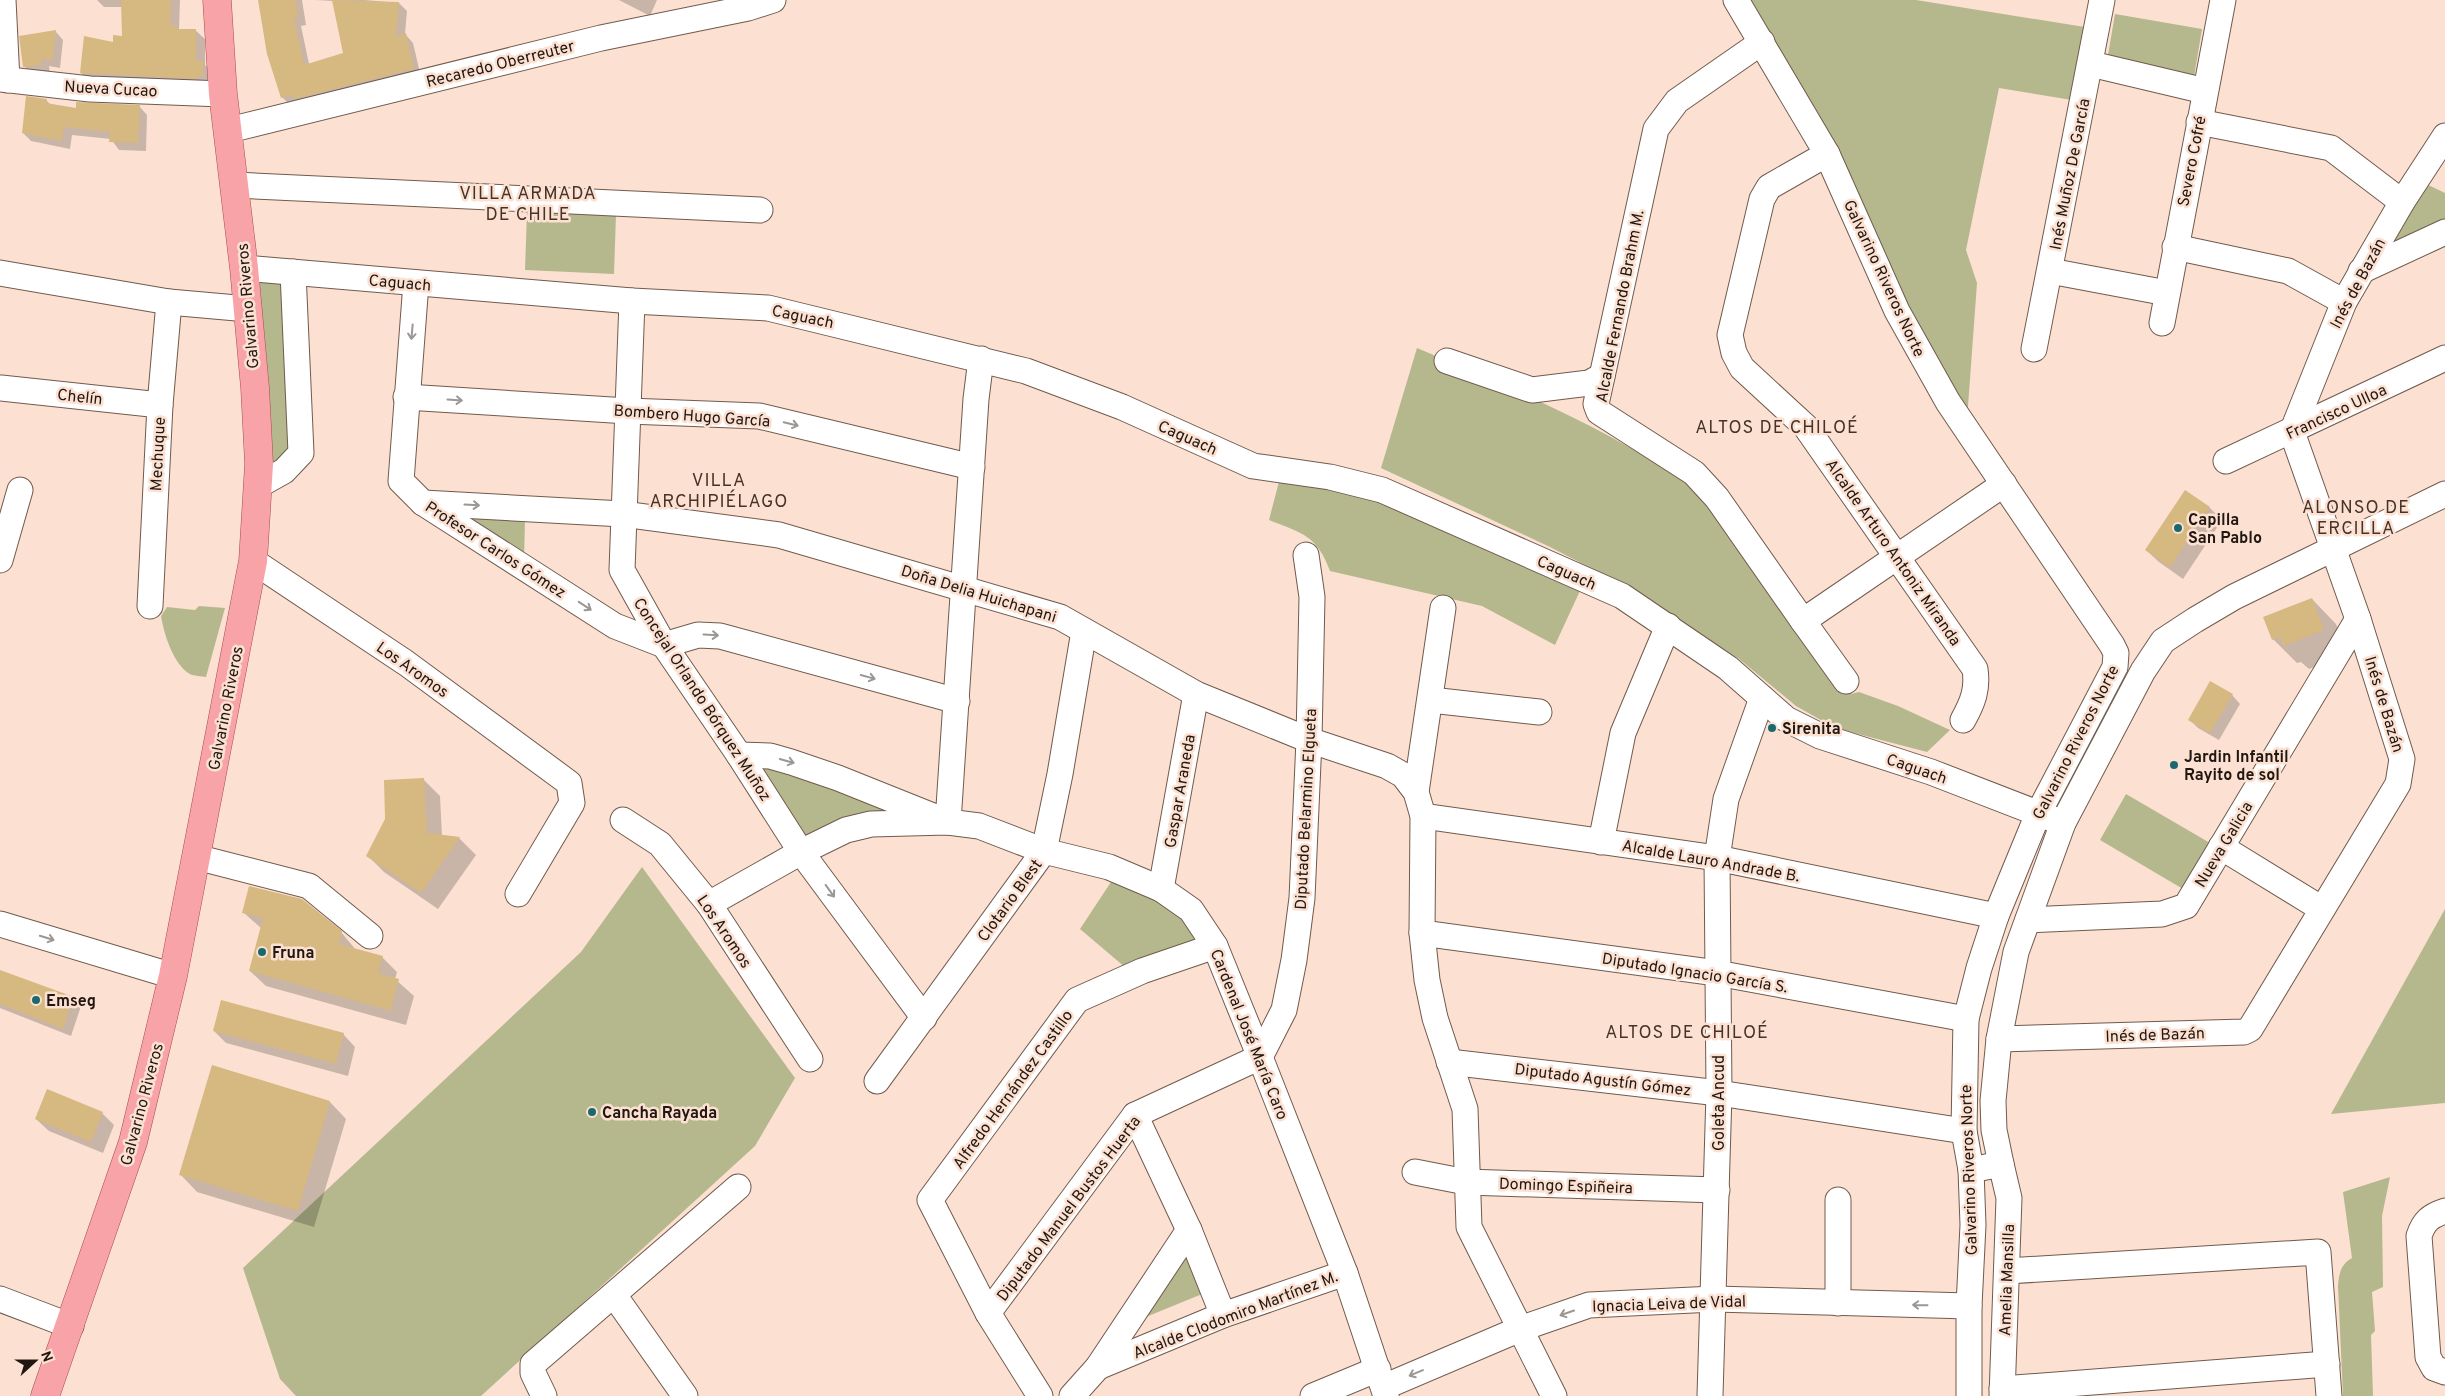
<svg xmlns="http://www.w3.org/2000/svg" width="2445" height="1396" viewBox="0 0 2445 1396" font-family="Overpass,sans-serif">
  <rect width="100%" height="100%" fill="#fce1d2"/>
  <g fill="#b4b88c">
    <polygon points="1751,0 1916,0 2091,28 2078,101 1999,88 1966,250 1977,283 1967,420 1903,313 1832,145"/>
    <polygon points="2115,14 2202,29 2194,77 2107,61"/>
    <polygon points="2422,182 2445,193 2445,225 2378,256"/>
    <polygon points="527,212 616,215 614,274 525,270"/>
    <polygon points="251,275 286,278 295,450 265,475"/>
    <path d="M1417 348C1511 388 1609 428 1693 488L1851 694 1859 692 1898 706 1950 730 1927 752 1835 728 1796 706 1738 658 1614 580 1550 547 1381 468Z"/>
    <path d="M1282 470 1330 477 1585 580 1555 645 1482 606 1330 571C1317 535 1302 533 1269 520Z"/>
    <polygon points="452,515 525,520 524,561"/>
    <path d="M199 606 225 608 206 677C201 676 194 676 190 674 173 664 164 634 161 616L167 607 195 610Z"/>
    <polygon points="757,765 769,766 899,813 804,839"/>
    <polygon points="2126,794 2210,843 2183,889 2100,840"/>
    <polygon points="642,867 795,1078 755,1146 481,1396 296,1396 280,1379 243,1268 581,952"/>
    <polygon points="1113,879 1156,897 1185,917 1201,941 1126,968 1080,929"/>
    <polygon points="2445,909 2445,1103 2331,1114"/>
    <path d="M2390 1177 2382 1216 2383 1287 2372 1292 2375 1331 2371 1335 2373 1396H2343L2338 1286C2339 1273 2341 1264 2352 1258L2343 1192Z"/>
    <polygon points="1191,1249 1207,1292 1141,1319"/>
  </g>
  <g fill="#0003">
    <polygon points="97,0 180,0 179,30 195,30 205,39 205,65 212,72 212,85 90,83 81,73 123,37 123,7 104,7"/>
    <polygon points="259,0 302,0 306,25 301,26 309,64 345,54 333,1 315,0 365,0 399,3 407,11 405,34 413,43 421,77 290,105 282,97"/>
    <polygon points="619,0 657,0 650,16"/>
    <polygon points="56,32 63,40 60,68 49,66 50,73 32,75 24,66"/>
    <polygon points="46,100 51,105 77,109 139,106 147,115 146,151 119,150 111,139 72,135 70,149 31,141 23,133"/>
    <polygon points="2185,492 2210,508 2222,520 2183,579 2159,562 2146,550"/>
    <polygon points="2312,599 2336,624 2348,654 2309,669 2301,662 2297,663 2273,639"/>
    <polygon points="2232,695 2240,704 2219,740 2198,728 2190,720"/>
    <polygon points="423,779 440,796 442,836 459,838 476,855 438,909 384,872 368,856"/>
    <polygon points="243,912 341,932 356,950 382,957 397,972 395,979 414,996 406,1025 266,986 250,971 262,929"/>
    <polygon points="0,971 73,998 81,1006 71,1036 0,1008"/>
    <polygon points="214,1031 343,1034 355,1047 348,1076 226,1043"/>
    <polygon points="330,1102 346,1119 314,1227 197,1192 181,1175"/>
    <polygon points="102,1113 114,1125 103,1153 49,1131 36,1119"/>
  </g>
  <g fill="#d6b881">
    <polygon points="121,0 171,0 170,25 177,25 177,29 196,29 196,61 203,61 203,76 198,76 198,79 80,73 84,36 113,42 113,35 122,36"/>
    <polygon points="258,0 296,0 298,18 294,18 304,65 343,53 332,0 399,2 396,36 406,33 414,69 294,99 292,95 281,98 267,54"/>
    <polygon points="56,30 52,61 41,58 42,65 23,67 19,36"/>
    <polygon points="26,96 47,99 46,103 76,108 76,102 140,105 138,143 109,142 110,132 64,127 62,141 22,133"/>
    <polygon points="2185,490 2210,507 2170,567 2145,550"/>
    <polygon points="2312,598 2324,630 2283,646 2280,637 2272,640 2263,617"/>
    <polygon points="2210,681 2233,694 2210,733 2188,720"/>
    <polygon points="424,778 427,833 460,837 421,893 366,856 385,819 384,780"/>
    <polygon points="249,886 302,899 342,931 339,944 383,956 378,973 399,979 391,1011 249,971 263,918 242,913"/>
    <polygon points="0,970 74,997 63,1029 0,1004"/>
    <polygon points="221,1000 344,1033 336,1064 213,1031"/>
    <polygon points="212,1065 330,1101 298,1211 179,1175"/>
    <polygon points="47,1089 103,1112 91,1142 35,1119"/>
  </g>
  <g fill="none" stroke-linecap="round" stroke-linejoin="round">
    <defs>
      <g id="minor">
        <polyline points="3,0 7,80"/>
        <polyline points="1736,0 1827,154 1897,311 1948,402 2112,645 2116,653 2115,667 2038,814 1996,916 1979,968 1966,1019 1964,1131 1971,1170 1973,1225 1969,1306 1969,1396"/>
        <polyline points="1762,42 1677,101 1656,129 1596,404 1599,412 1694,473 1717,498 1803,621 2004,484"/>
        <polyline points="2091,64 2205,91"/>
        <polyline points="0,79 90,89 223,94"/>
        <polyline points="2199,122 2331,148 2402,202"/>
        <polyline points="229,130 601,38 748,8 773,0"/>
        <path d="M1827 154 1769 187 1762 199 1730 335 1734 353 1742 368 1806 427 1975 669C1978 689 1973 702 1963 720"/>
        <polyline points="235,185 760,210"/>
        <polyline points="2175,247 2288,271 2344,302"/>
        <polyline points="244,268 632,301 768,308 1026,371 1122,407 1253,466 1330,477 1382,490 1622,596 1728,668 1786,719 1820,736 1931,772 2063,823"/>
        <polyline points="2050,271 2167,293"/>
        <polyline points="2361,271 2445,232"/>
        <polyline points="0,273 169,302 248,309"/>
        <polyline points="416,283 401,481 423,503 615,626 664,645 698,635 720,636 957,701"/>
        <polyline points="632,301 622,570 664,645 739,755 801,852 924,1018"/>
        <polyline points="2162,323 2223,0"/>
        <polyline points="2034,349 2102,0"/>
        <polyline points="1447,361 1532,390 1589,383 1602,376"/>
        <polyline points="1,388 160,405"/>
        <polyline points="406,397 628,411 759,416 972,467"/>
        <polyline points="2226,461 2445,358"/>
        <polyline points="259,485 284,471 301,453 293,272"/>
        <polyline points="423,503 623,514 779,535 1060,617 1196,694 1309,740 1387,766 1403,775 1416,792 1423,816 1422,933 1427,980 1435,1018 1465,1109 1469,1227 1554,1396"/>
        <polyline points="0,560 20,490"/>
        <polyline points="253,561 406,663 569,783 572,803 518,894"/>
        <polyline points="150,606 160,405 169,302"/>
        <polyline points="1803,621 1846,681"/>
        <polyline points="1431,700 1539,712"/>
        <polyline points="739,755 770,756 791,762 838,778 948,822 976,399 981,359"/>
        <polyline points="1416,792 1443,608"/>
        <polyline points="1423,816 1717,858 1996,916"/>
        <polyline points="623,820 660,844 709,904 810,1059"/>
        <polyline points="1601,842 1623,733 1668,626"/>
        <polyline points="2221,847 2322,909"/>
        <polyline points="196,857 309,886 370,936"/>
        <polyline points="1161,889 1196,694"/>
        <polyline points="709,904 801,852 846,830 871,824 948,822 979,826 1044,851 1109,867 1161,889 1191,910 1215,946 1260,1057 1345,1273 1386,1396"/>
        <polyline points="2028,920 2162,914 2186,906 2358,619"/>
        <polyline points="0,924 173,976"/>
        <polyline points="1422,933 1717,973 1966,1019"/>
        <polyline points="1999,1039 2244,1032 2250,1029 2398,784 2402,759 2358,619 2292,432 2344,302 2402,202 2445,136"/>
        <polyline points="1449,1062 1719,1093 1964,1131"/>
        <polyline points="877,1081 1044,851 1060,774 1084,631"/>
        <polyline points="1135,1115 1189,1230 1223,1315"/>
        <polyline points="2001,1164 2009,1198 2002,1396"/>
        <polyline points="1971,1170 2001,1164 1994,1130 1993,1101 1999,1039 2016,952 2063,823 2143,671 2163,641 2195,620 2234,597 2445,494"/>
        <polyline points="1415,1172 1466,1182 1717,1190"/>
        <path d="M2445 1211C2430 1216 2424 1221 2419 1236L2428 1357 2434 1368 2445 1372"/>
        <polyline points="2007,1271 2318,1252 2329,1396"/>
        <polyline points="614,1295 685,1396"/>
        <polyline points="0,1299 71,1326"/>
        <polyline points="1838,1303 1838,1200"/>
        <polyline points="988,1313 1135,1115 1260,1057 1284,1010 1294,960 1302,898 1309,740 1312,597 1306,555"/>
        <polyline points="1098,1367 1223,1315 1345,1273"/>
        <polyline points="1384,1387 1520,1329 1589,1305 1714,1299 1969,1306"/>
        <polyline points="2002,1389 2327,1364"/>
        <polyline points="544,1396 533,1373 533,1364 738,1187"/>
        <polyline points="1040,1396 988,1313 930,1200 1077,1000 1142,971 1215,946"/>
        <polyline points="1072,1396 1098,1367 1189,1230"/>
        <polyline points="1313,1396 1378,1369"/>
        <polyline points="1710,1396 1719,1093 1717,858 1726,799 1762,698"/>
      </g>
      <polyline id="major" points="45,1396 133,1142 173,976 253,561 259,464 255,388 244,268 223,94 217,0"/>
    </defs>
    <use href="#minor" stroke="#715a4d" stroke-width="27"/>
    <use href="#major" stroke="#a94a4d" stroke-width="29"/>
    <use href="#minor" stroke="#fff" stroke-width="25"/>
    <use href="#major" stroke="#f8a3a7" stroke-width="28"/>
  </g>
  <defs><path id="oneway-shaft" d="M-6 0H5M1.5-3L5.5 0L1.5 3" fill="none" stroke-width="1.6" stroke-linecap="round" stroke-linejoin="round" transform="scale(1.25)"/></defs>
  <g stroke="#9b9794">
    <use href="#oneway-shaft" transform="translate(412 332) rotate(95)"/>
    <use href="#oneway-shaft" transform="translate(455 400) rotate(4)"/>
    <use href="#oneway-shaft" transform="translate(791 424) rotate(13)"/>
    <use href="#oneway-shaft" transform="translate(472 505) rotate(3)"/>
    <use href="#oneway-shaft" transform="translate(585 606) rotate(33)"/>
    <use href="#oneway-shaft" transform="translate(711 635) rotate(3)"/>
    <use href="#oneway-shaft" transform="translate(868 677) rotate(15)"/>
    <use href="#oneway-shaft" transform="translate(787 761) rotate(16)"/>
    <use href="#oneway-shaft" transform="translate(830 891) rotate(54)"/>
    <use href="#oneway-shaft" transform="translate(47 938) rotate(17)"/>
    <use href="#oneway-shaft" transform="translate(1920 1305) rotate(-179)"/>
    <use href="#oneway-shaft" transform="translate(1567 1313) rotate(161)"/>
    <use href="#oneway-shaft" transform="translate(1416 1373) rotate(157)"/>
  </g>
  <g fill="#1c686f" stroke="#fce1d2" stroke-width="2">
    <circle cx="2178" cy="528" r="5"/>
    <circle cx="1772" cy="728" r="5"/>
    <circle cx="2174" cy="765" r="5"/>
    <circle cx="262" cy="952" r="5"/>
    <circle cx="36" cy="1000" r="5"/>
    <circle cx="592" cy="1112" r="5"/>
  </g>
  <g text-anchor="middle" stroke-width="5" stroke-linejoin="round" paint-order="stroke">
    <g font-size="16" fill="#201711" stroke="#fce1d2">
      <text transform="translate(500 63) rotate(-14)" y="6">Recaredo Oberreuter</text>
      <text transform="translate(111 88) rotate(3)" y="6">Nueva Cucao</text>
      <text transform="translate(2191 161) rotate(-79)" y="6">Severo Cofré</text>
      <text transform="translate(2069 174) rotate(-79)" y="6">Inés Muñoz De García</text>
      <text transform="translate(1885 278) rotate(65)" y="6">Galvarino Riveros Norte</text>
      <text transform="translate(400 282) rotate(5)" y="6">Caguach</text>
      <text transform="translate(2357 283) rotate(-62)" y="6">Inés de Bazán</text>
      <text transform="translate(247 306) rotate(-95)" y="6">Galvarino Riveros</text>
      <text transform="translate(1619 306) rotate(-79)" y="6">Alcalde Fernando Brahm M.</text>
      <text transform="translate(803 316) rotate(12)" y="6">Caguach</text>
      <text transform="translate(80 396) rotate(6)" y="6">Chelín</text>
      <text transform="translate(2336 411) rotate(-25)" y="6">Francisco Ulloa</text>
      <text transform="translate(692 415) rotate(4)" y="6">Bombero Hugo García</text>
      <text transform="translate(1188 437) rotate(24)" y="6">Caguach</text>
      <text transform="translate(157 454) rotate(-87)" y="6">Mechuque</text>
      <text transform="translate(496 549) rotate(33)" y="6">Profesor Carlos Gómez</text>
      <text transform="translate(1894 552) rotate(55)" y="6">Alcalde Arturo Antoniz Miranda</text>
      <text transform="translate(1567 572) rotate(24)" y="6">Caguach</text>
      <text transform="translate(979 593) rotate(17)" y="6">Doña Delia Huichapani</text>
      <text transform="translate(413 669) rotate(35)" y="6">Los Aromos</text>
      <text transform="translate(703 699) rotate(57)" y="6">Concejal Orlando Bórquez Muñoz</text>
      <text transform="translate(2385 704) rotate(73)" y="6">Inés de Bazán</text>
      <text transform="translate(225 708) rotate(-79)" y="6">Galvarino Riveros</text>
      <text transform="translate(2075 742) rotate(-63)" y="6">Galvarino Riveros Norte</text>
      <text transform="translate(1917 768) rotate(19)" y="6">Caguach</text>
      <text transform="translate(1179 791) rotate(-80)" y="6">Gaspar Araneda</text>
      <text transform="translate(1305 809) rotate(-87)" y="6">Diputado Belarmino Elgueta</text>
      <text transform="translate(2223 844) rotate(-59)" y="6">Nueva Galicia</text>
      <text transform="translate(1711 860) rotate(10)" y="6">Alcalde Lauro Andrade B.</text>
      <text transform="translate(1009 900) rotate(-54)" y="6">Clotario Blest</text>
      <text transform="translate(725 931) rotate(56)" y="6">Los Aromos</text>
      <text transform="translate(1695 972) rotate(9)" y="6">Diputado Ignacio García S.</text>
      <text transform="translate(1250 1034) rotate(68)" y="6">Cardenal José María Caro</text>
      <text transform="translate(2155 1034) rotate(-2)" y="6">Inés de Bazán</text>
      <text transform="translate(1603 1079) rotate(7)" y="6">Diputado Agustín Gómez</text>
      <text transform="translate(1012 1089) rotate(-54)" y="6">Alfredo Hernández Castillo</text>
      <text transform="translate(1718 1103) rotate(-90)" y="6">Goleta Ancud</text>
      <text transform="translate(141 1104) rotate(-75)" y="6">Galvarino Riveros</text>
      <text transform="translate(1968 1170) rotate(-92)" y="6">Galvarino Riveros Norte</text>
      <text transform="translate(1566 1185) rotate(2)" y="6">Domingo Espiñeira</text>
      <text transform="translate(1068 1208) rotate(-53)" y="6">Diputado Manuel Bustos Huerta</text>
      <text transform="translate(2006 1280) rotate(-88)" y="6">Amelia Mansilla</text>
      <text transform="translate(1669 1303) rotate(-2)" y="6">Ignacia Leiva de Vidal</text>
      <text transform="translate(1235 1314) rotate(-21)" y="6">Alcalde Clodomiro Martínez M.</text>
    </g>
    <g font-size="16" font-weight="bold" fill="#201711" stroke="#fce1d2" text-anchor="start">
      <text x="2188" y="525">Capilla<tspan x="2188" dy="18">San Pablo</tspan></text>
      <text x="1782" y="734">Sirenita</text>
      <text x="2184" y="762">Jardin Infantil<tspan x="2184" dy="18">Rayito de sol</tspan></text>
      <text x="272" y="958">Fruna</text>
      <text x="46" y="1006">Emseg</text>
      <text x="602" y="1118">Cancha Rayada</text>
    </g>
    <g font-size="18" letter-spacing="1" fill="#463226" stroke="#fce1d2">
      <text x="528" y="199">VILLA ARMADA<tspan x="528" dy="21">DE CHILE</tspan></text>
      <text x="1777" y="433">ALTOS DE CHILOÉ</text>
      <text x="719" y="486">VILLA<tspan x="719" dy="21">ARCHIPIÉLAGO</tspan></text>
      <text x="2356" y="513">ALONSO DE<tspan x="2356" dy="21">ERCILLA</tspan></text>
      <text x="1687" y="1038">ALTOS DE CHILOÉ</text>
    </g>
  </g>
  <g transform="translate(35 1361) rotate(69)" stroke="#fce1d2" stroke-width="4" paint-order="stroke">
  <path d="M0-4L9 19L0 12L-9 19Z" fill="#201711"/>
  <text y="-8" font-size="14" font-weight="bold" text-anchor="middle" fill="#201711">N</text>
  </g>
</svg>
